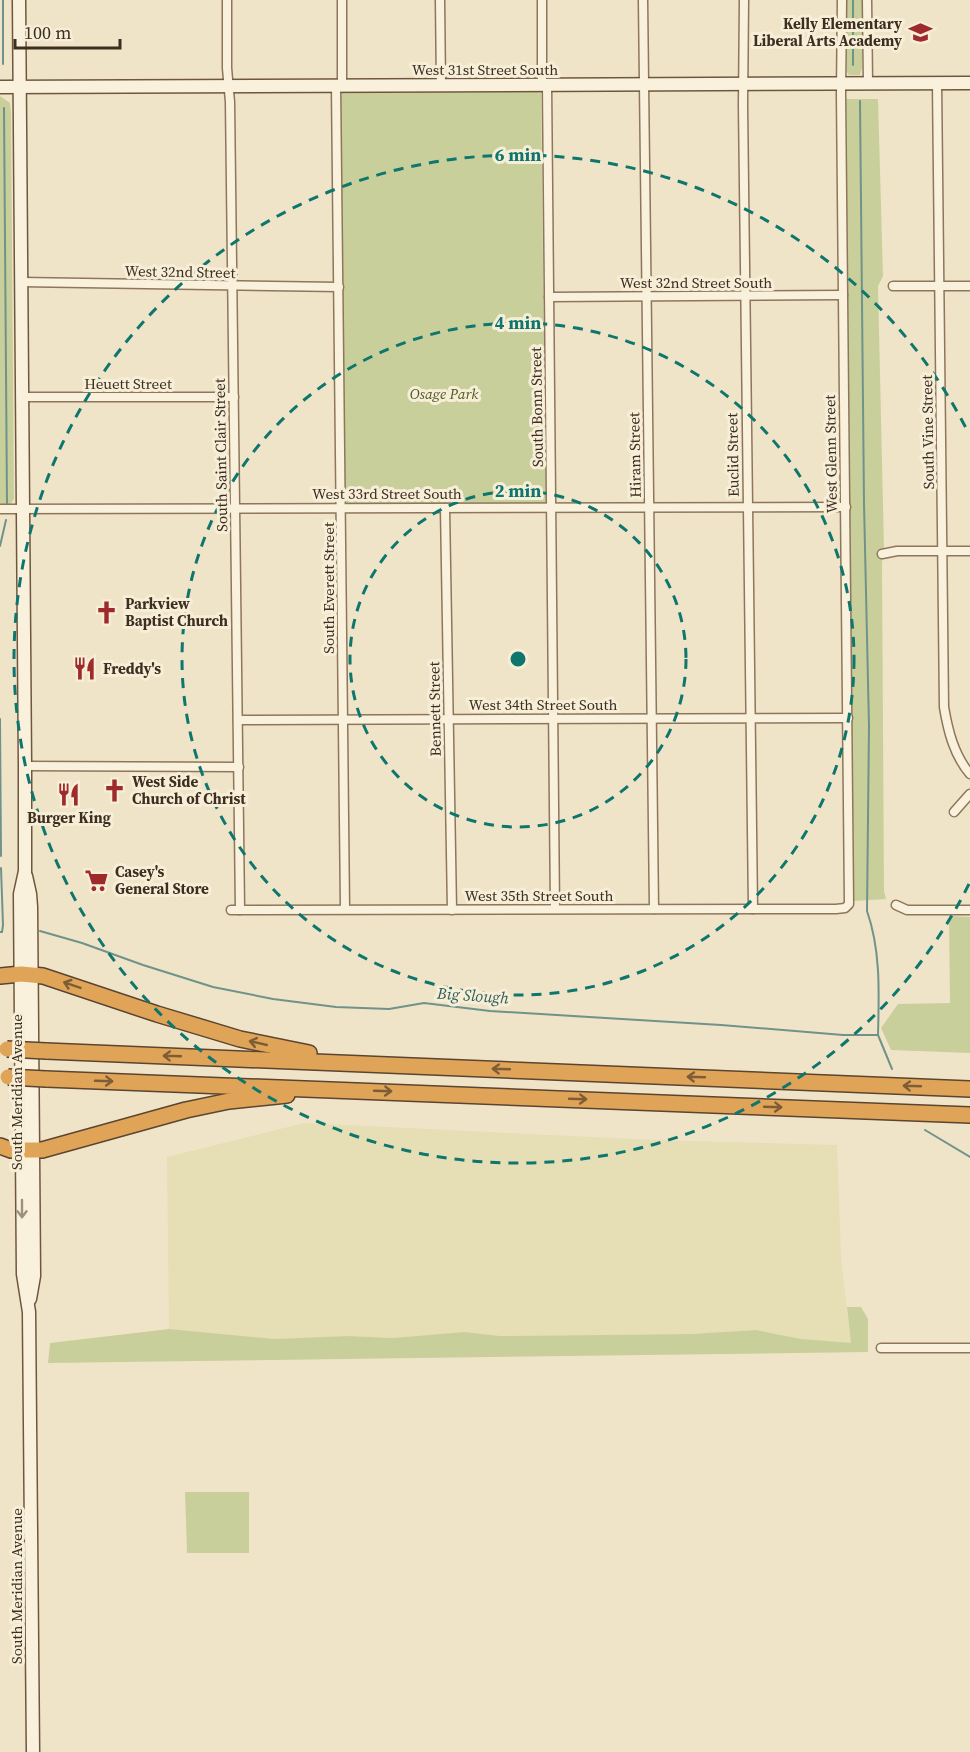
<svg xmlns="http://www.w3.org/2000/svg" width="970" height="1752" viewBox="0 0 970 1752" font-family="'Source Serif 4',serif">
  <rect width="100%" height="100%" fill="#f0e4c8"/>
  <polygon fill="#e6deb5" points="304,1123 655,1140 837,1145 841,1258 851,1343 831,1343 801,1339 756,1330 691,1334 500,1336 464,1332 393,1338 348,1336 274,1339 169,1329 167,1157"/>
  <g fill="#c9cf9b">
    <polygon points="846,0 862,0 862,68 860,75 849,75 847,72"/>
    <polygon points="541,92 546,504 344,504 340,93"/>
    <polygon points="0,96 10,103 11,113 14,499 10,505 0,505"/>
    <polygon points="845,99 878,99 883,276 878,286 884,549 882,563 884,891 886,899 854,901"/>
    <polygon points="949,916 970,917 970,1053 891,1050 881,1028 898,1004 950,1003"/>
    <polygon points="847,1307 861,1307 868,1319 868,1352 48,1363 50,1343 169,1329 274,1339 348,1336 393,1338 464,1332 500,1336 691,1334 756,1330 801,1339 851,1343"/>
    <polygon points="185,1492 249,1492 249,1553 187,1553"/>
  </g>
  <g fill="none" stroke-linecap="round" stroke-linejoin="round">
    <g stroke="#6f938a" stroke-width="2">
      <polyline points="853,0 853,65"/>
      <polyline points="3,64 3,0"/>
      <path d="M860 101 864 503 869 726 867 911C881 951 879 994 878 1035"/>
      <polyline points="4,108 7,503"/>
      <polyline points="0,546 6,520"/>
      <polyline points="0,719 1,856"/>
      <polyline points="40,931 82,943 143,965 213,987 273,999 336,1007 389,1009 424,1003 490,1011 721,1025 843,1035 878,1035 892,1069"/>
      <polyline points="0,932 2,932 3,925 1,868"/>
      <polyline points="925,1130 970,1157"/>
    </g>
    <defs>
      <g id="street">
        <polyline points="227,0 227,68 230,102 240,910"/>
        <polyline points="342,0 342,86"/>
        <polyline points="440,0 441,86"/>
        <polyline points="542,0 542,85"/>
        <polyline points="643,0 654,909"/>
        <polyline points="744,0 743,105 753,909"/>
        <polyline points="867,0 868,84"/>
        <path d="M937 83 944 707C948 731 954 755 970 774"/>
        <polyline points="547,85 555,909"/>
        <polyline points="336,86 345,909"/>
        <polyline points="21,282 339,287"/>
        <polyline points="893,286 970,286"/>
        <polyline points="549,297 843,295"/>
        <polyline points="22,397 234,397"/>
        <polyline points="445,508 452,910"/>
        <polyline points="0,509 846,507"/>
        <polyline points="882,554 897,551 970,551"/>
        <polyline points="238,720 848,718"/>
        <polyline points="25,766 239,767"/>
        <polyline points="954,812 970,794"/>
        <polyline points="896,905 907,910 970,910"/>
        <polyline points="231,910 836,909 845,908 849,904 841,94 842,0"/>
        <polyline points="881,1348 970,1348"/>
      </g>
      <g id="secondary">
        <polyline points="19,0 25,766 25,871 20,894 23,1274 29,1312 33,1752"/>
        <polyline points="0,87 970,83"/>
        <polyline points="26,876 30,894 31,907 34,1276 30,1299"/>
      </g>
      <g id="highway">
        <polyline points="0,976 21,974 43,976 157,1014 240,1039 309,1053"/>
        <polyline points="46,1051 970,1089"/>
        <polyline points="46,1079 970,1115"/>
        <polyline points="0,1146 11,1150 42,1150 186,1110 229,1101 287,1095"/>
      </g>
    </defs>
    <use href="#street" stroke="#8d765c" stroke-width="11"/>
    <use href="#secondary" stroke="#6f573f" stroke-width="15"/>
    <use href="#highway" stroke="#5b4430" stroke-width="18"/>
    <use href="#street" stroke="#faf1dc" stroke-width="8"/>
    <use href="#secondary" stroke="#faf1dc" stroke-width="12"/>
    <use href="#highway" stroke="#e0a458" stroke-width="15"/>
    <defs>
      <g id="highway-bridge">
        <polyline points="7,1049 46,1051"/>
        <polyline points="8,1077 46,1079"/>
      </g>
    </defs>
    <use href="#highway-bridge" stroke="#5b4430" stroke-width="18" stroke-linecap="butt"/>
    <use href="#highway-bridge" stroke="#e0a458" stroke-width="15"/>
  </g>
  <defs><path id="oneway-shaft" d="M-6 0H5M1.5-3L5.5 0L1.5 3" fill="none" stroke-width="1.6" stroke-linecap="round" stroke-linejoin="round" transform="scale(1.5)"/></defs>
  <g stroke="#7e5d36">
    <use href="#oneway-shaft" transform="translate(72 985) rotate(-161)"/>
    <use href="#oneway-shaft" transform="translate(258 1043) rotate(-167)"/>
    <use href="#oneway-shaft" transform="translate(172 1056) rotate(-178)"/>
    <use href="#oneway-shaft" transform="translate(501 1069) rotate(-178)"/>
    <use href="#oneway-shaft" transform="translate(696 1077) rotate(-178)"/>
    <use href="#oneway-shaft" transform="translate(104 1081) rotate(2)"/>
    <use href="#oneway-shaft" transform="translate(912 1086) rotate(-178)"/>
    <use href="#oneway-shaft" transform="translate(383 1091) rotate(2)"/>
    <use href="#oneway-shaft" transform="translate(578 1099) rotate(2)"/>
    <use href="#oneway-shaft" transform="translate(773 1107) rotate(2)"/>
  </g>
  <use stroke="#9c907e" href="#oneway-shaft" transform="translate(22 1209) rotate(90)"/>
  <g fill="none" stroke="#0f766e" stroke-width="3" stroke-dasharray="10 8">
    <circle cx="518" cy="659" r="168"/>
    <circle cx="518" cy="659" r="336"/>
    <path d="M969 884A504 504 0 1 1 969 434"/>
  </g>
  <defs>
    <symbol id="school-bare" viewBox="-9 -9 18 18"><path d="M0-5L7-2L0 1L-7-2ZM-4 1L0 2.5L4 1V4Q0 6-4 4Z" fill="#9e2a2b" stroke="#f7eed8" stroke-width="2.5" paint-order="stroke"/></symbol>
    <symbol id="church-bare" viewBox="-9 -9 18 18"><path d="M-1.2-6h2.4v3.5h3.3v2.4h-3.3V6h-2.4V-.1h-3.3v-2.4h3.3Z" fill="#9e2a2b" stroke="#f7eed8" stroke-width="2.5" paint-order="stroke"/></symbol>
    <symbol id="restaurant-bare" viewBox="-9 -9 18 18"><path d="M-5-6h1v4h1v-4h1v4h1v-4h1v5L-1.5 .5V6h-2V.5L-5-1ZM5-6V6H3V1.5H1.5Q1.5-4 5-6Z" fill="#9e2a2b" stroke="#f7eed8" stroke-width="2.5" paint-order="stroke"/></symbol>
    <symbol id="supermarket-bare" viewBox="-9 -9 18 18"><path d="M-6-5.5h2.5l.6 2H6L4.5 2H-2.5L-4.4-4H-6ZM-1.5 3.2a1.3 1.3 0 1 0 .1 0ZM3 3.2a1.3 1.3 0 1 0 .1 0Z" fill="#9e2a2b" stroke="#f7eed8" stroke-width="2.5" paint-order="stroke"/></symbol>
  </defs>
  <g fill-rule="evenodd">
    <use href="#school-bare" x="904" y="16" width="33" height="33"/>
    <use href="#church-bare" x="90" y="596" width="33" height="33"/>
    <use href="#restaurant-bare" x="68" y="652" width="33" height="33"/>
    <use href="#church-bare" x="98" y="774" width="33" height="33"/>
    <use href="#restaurant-bare" x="52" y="778" width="33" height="33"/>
    <use href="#supermarket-bare" x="80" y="864" width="33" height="33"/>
  </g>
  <g text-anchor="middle" stroke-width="6" stroke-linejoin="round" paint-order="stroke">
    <g font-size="15" font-weight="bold" fill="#3d2e20" stroke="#f7eed8" text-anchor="start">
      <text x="902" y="29" text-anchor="end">Kelly Elementary<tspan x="902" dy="17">Liberal Arts Academy</tspan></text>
      <text x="125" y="609">Parkview<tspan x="125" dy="17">Baptist Church</tspan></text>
      <text x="103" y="674">Freddy's</text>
      <text x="132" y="787">West Side<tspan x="132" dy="17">Church of Christ</tspan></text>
      <text x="69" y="823" text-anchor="middle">Burger King</text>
      <text x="115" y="877">Casey's<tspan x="115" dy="17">General Store</tspan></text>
    </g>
    <g font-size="15" fill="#3d2e20" stroke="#f7eed8">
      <text x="485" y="75">West 31st Street South</text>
      <text transform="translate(180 272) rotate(1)" y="5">West 32nd Street</text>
      <text x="696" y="288">West 32nd Street South</text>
      <text x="128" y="389">Heuett Street</text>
      <text transform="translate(537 407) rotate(-91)" y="5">South Bonn Street</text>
      <text transform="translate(928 432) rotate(-91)" y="5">South Vine Street</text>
      <text transform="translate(831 454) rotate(-91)" y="5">West Glenn Street</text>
      <text transform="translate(221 455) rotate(-91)" y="5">South Saint Clair Street</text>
      <text transform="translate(635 455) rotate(-91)" y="5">Hiram Street</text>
      <text transform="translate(733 455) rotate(-91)" y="5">Euclid Street</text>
      <text x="387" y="499">West 33rd Street South</text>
      <text transform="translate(329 588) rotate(-90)" y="5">South Everett Street</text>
      <text x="543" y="710">West 34th Street South</text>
      <text transform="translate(435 709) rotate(-91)" y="5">Bennett Street</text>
      <text x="539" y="901">West 35th Street South</text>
      <text transform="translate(17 1092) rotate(-90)" y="5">South Meridian Avenue</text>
      <text transform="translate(17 1586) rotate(-90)" y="5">South Meridian Avenue</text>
    </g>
    <g font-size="15" font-style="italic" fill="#4d5a26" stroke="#f7eed8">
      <text x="444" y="399">Osage Park</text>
    </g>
    <g font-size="16" font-style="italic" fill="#2f5d5a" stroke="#f7eed8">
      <text transform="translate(473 995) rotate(4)" y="6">Big Slough</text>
    </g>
  </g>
  <circle cx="518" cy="659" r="9" fill="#0f766e" stroke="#f7eed8" stroke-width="3"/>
  <g font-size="18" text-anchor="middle" font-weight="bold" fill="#0f766e" stroke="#f7eed8" stroke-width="6" stroke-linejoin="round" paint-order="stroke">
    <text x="518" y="161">6 min</text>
    <text x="518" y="329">4 min</text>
    <text x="518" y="497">2 min</text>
  </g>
  <path d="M15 39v9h105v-9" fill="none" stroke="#3d2e20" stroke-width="3"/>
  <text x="24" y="39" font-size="18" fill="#3d2e20" stroke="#f7eed8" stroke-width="4.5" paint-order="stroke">100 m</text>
</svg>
